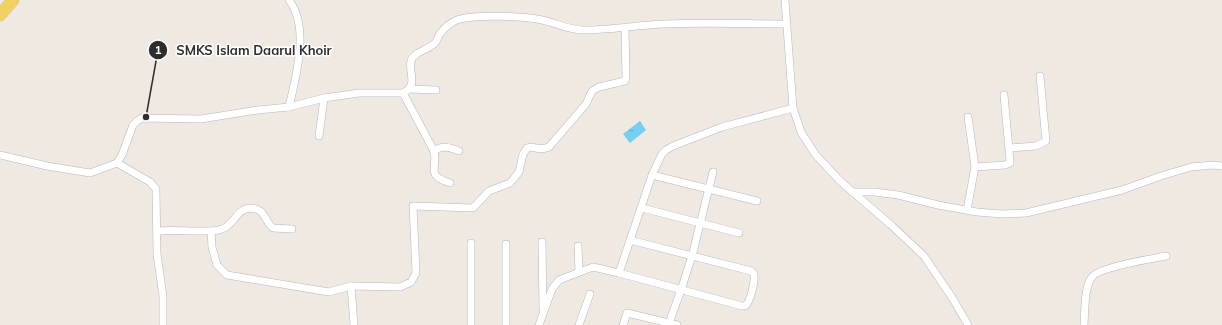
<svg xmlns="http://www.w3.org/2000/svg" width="1222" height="325" viewBox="0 0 1222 325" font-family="Mulish,sans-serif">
  <defs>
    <pattern id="water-ripples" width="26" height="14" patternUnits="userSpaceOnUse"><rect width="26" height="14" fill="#75cff0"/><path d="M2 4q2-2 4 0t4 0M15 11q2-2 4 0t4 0" fill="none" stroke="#66b2ce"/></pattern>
  </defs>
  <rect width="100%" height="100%" fill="#efe9e1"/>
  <polygon fill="url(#water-ripples)" points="640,121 646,130 630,143 623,134"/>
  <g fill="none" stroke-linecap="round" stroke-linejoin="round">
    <defs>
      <g id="street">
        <polyline points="785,0 793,108 801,132 815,154 840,181 891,225 924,256 953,299 968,325"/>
        <polyline points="409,89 436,90"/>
        <path d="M403 93 434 151C438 169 425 175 450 183"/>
        <path d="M289 107C296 76 310 27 289 0"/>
        <polyline points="968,117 975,167"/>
        <polyline points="319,136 324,98"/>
        <polyline points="1010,148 1036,146 1046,141 1040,76"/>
        <path d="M434 151C442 145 449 147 459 151"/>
        <path d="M0 155 47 166 90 173 117 163 122 155 133 125 137 121 142 118 201 119 258 110 289 107 324 98 359 93H403C419 85 408 73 411 61 414 51 429 50 435 43 437 41 438 38 439 35 444 28 449 23 457 20 474 14 524 16 542 20 556 23 569 30 583 30 611 30 638 25 665 24 705 22 746 24 787 24"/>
        <polyline points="117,163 150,182 156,189 157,254 163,296 163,324"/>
        <polyline points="652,175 757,201"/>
        <polyline points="852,192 874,192 898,195 938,205 977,212 1002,214 1026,213 1122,190 1161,176 1191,167 1213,165 1222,166"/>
        <polyline points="642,208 739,233"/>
        <polyline points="967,210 975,167 1005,165 1010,163 1010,161 1004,95"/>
        <path d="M157 231C170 230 184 231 197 231 205 231 214 232 222 229 234 225 237 208 251 208 266 209 264 221 273 228L292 229"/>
        <path d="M211 231 212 247 217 265 227 275 329 292 351 286 400 287 411 282 416 273 413 206 473 208 489 191 510 183 519 172 523 154 527 148C535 145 538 152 549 147L586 104 592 91 599 87 625 81 626 77 625 28"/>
        <polyline points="542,242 543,310"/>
        <polyline points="506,244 506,325"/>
        <polyline points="578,246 579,272"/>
        <polyline points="619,273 652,175 662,154 666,150 673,146 722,127 793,108"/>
        <polyline points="351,286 354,325"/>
        <polyline points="669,323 681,290 692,256 713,172"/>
        <polyline points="471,325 471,243"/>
        <path d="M539 325 552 289 559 280 593 267 619 273 742 306H745C751 301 755 281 754 274L751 271 630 240"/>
        <polyline points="579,325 590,294"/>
        <polyline points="623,325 627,313 677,325"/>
        <path d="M1084 325C1085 312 1084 287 1092 277 1099 267 1151 259 1166 256"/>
      </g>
      <polyline id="primary" points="0,15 13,0"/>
    </defs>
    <use href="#street" stroke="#b4b7c1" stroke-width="8"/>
    <use href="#primary" stroke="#c9c9c9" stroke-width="13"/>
    <use href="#street" stroke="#fff" stroke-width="7"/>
    <use href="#primary" stroke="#f2d163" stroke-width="12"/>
  </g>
  <path fill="none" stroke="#2e2e2e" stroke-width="1.5" d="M146 117L158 50"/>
  <g fill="#2e2e2e" stroke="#fff" stroke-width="1.5">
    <circle cx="146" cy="117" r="4"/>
    <circle cx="158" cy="50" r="10"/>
  </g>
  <g font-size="12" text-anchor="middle" font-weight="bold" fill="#fff">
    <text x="158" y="54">1</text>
  </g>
  <g font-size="13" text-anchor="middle" font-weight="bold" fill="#2e2e2e" stroke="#fff" stroke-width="3" stroke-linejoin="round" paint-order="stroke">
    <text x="254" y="55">SMKS Islam Daarul Khoir</text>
  </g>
</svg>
